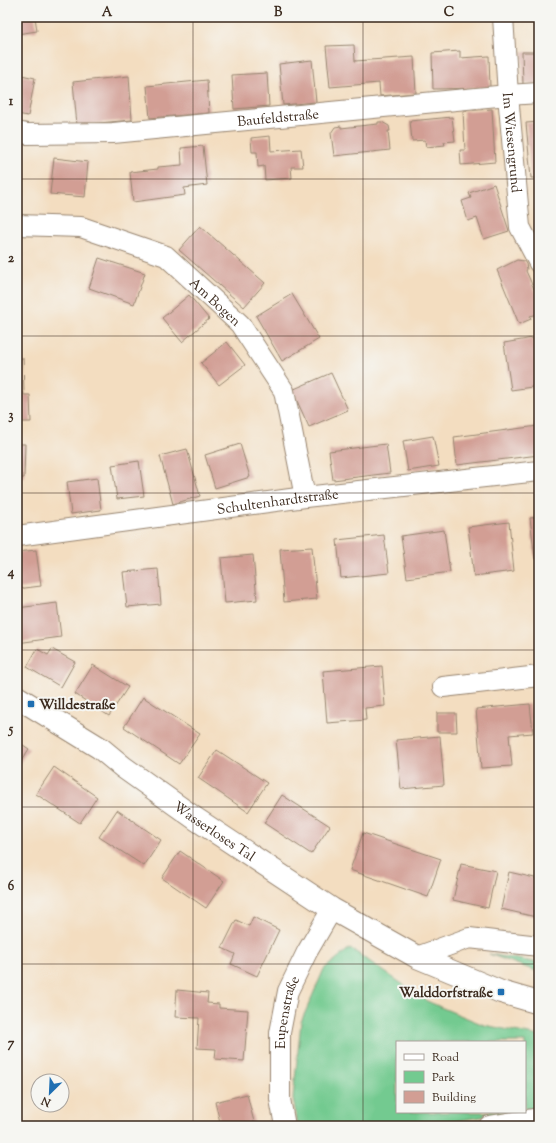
<svg xmlns="http://www.w3.org/2000/svg" width="556" height="1143" viewBox="0 0 556 1143" font-family="'Sorts Mill Goudy',serif">
  <rect width="100%" height="100%" fill="#f6f6f2"/>
  <filter id="ink" filterUnits="userSpaceOnUse"><feTurbulence type="fractalNoise" baseFrequency=".025" numOctaves="2"/><feDisplacementMap in="SourceGraphic" scale="8" xChannelSelector="R" yChannelSelector="G"/><feConvolveMatrix kernelMatrix="1 2 1 2 8 2 1 2 1" color-interpolation-filters="sRGB"/></filter>
  <filter id="wash" filterUnits="userSpaceOnUse"><feTurbulence type="fractalNoise" baseFrequency=".012" numOctaves="4" result="noise"/><feDisplacementMap in="SourceGraphic" scale="16" xChannelSelector="R" yChannelSelector="G"/><feGaussianBlur stdDeviation="0.9" result="paint"/><feColorMatrix in="noise" values="0 0 0 0 0 0 0 0 0 0 0 0 0 0 0 0 0 1.4 0 .05"/><feComposite in="paint" operator="in"/></filter>
  <g filter="url(#wash)">
    <rect width="100%" height="100%" fill="#f3ddc0"/>
    <g fill="#73ca90" stroke="#577a57">
      <polygon points="350,948 427,1001 445,1009 484,1025 539,1036 539,1108 525,1110 525,1042 397,1042 397,1112 514,1112 422,1126 298,1126 293,1098 301,1022 324,969"/>
      <polygon points="489,954 539,963 539,972"/>
    </g>
    <g id="blocks">
      <g fill="#d29e94">
        <polygon points="17,17 35,17 37,31 17,34"/>
        <polygon points="354,45 355,61 414,57 416,93 380,96 379,83 330,87 326,46"/>
        <polygon points="460,51 460,58 489,56 490,88 433,89 432,53"/>
        <polygon points="522,52 539,52 539,84 523,84"/>
        <polygon points="312,60 316,102 283,105 279,64"/>
        <polygon points="267,73 269,106 234,109 232,75"/>
        <polygon points="17,74 35,78 28,116 17,114"/>
        <polygon points="129,76 132,120 77,125 73,82"/>
        <polygon points="207,80 209,113 150,118 147,86"/>
        <polygon points="492,109 495,162 461,165 460,150 465,150 463,111"/>
        <polygon points="452,117 455,141 444,142 445,145 426,147 425,140 412,141 410,121"/>
        <polygon points="378,122 382,122 389,126 390,131 388,131 390,150 334,156 331,133 335,127 341,126 341,128 359,126 378,124"/>
        <polygon points="539,122 539,178 531,178 526,123"/>
        <polygon points="270,136 271,151 301,149 303,167 291,167 292,178 265,180 264,166 258,167 257,152 252,152 251,138"/>
        <polygon points="203,146 207,185 184,188 185,195 133,202 130,172 158,169 158,167 182,165 181,148"/>
        <polygon points="54,158 88,162 85,197 50,194"/>
        <polygon points="494,184 509,231 484,239 477,218 468,221 462,201 471,198 469,193"/>
        <polygon points="200,226 265,283 244,307 179,250"/>
        <polygon points="99,258 145,273 134,304 89,288"/>
        <polygon points="517,260 524,261 526,264 527,269 526,271 539,300 539,314 530,316 531,319 519,324 497,270"/>
        <polygon points="292,294 319,339 282,361 256,316"/>
        <polygon points="189,295 209,319 182,342 162,318"/>
        <polygon points="533,338 536,355 539,354 539,386 511,390 504,343"/>
        <polygon points="227,342 245,365 219,385 201,363"/>
        <polygon points="17,358 23,358 24,395 30,395 31,422 17,422"/>
        <polygon points="331,373 348,410 309,427 292,390"/>
        <polygon points="538,426 539,455 457,465 454,437"/>
        <polygon points="433,436 439,466 408,471 403,441"/>
        <polygon points="17,444 25,444 24,478 17,478"/>
        <polygon points="240,444 250,477 215,488 205,455"/>
        <polygon points="386,444 390,473 333,480 329,451"/>
        <polygon points="187,449 200,496 173,504 160,456"/>
        <polygon points="139,461 144,496 117,499 112,465"/>
        <polygon points="97,478 101,510 71,514 67,482"/>
        <polygon points="539,517 539,559 535,559 530,518"/>
        <polygon points="509,522 514,571 474,576 468,527"/>
        <polygon points="444,530 450,572 407,578 401,536"/>
        <polygon points="384,535 389,573 341,578 337,540"/>
        <polygon points="312,547 317,599 284,602 280,549"/>
        <polygon points="36,550 41,586 17,589 17,552"/>
        <polygon points="253,555 257,600 225,603 221,558"/>
        <polygon points="158,569 161,604 127,607 123,572"/>
        <polygon points="57,603 61,637 17,643 17,608"/>
        <polygon points="37,649 48,655 52,649 75,662 61,687 27,667"/>
        <polygon points="93,665 128,687 109,716 75,694"/>
        <polygon points="382,666 385,706 365,708 366,720 327,723 323,671"/>
        <polygon points="143,697 200,734 179,764 124,727"/>
        <polygon points="530,704 533,733 509,735 512,766 481,768 476,709"/>
        <polygon points="437,713 456,713 457,732 437,732"/>
        <polygon points="440,736 444,785 401,789 396,740"/>
        <polygon points="17,741 29,749 17,767"/>
        <polygon points="217,750 267,783 248,812 198,778"/>
        <polygon points="54,767 97,797 80,823 36,794"/>
        <polygon points="282,795 330,826 311,854 264,823"/>
        <polygon points="117,810 161,840 144,866 99,837"/>
        <polygon points="363,833 441,859 428,897 350,870"/>
        <polygon points="180,851 224,881 206,908 162,878"/>
        <polygon points="461,864 496,871 488,908 453,900"/>
        <polygon points="509,872 539,879 539,904 536,917 501,909"/>
        <polygon points="253,917 279,930 257,976 231,964 235,954 222,948 236,920 249,926"/>
        <polygon points="177,990 208,993 207,1003 219,1004 219,1008 248,1010 244,1061 215,1059 216,1049 197,1048 199,1018 175,1017"/>
        <polygon points="247,1094 255,1126 221,1126 215,1102"/>
      </g>
    </g>
  </g>
  <g filter="url(#ink)">
    <use href="#blocks" fill-opacity="0" stroke="#97846f" stroke-width="1"/>
    <g fill="none" stroke-linecap="round" stroke-linejoin="round">
      <defs>
        <g id="street">
          <path id="s1" d="M503 17 508 95 520 227 539 263"/>
          <path id="s2" d="M17 132 27 134 113 133 508 95 539 93"/>
          <path id="s3" d="M17 225 81 227 166 256 240 324 284 391 305 497"/>
          <path id="s4" d="M17 536 305 497 539 471"/>
          <polyline points="443,687 539,676"/>
          <polyline points="417,957 469,938 539,946"/>
          <path id="s5" d="M285 1126 280 1099V1033L288 991 307 952 332 909"/>
          <polyline points="489,1126 539,1118"/>
        </g>
        <g id="secondary">
          <path id="s6" d="M17 697 100 748 123 767 196 819 332 909 417 957 501 992 539 1003"/>
        </g>
      </defs>
      <use href="#street" stroke="#97846f" stroke-width="22"/>
      <use href="#secondary" stroke="#97846f" stroke-width="24"/>
      <use href="#street" stroke="#fff" stroke-width="20"/>
      <use href="#secondary" stroke="#fff" stroke-width="22"/>
    </g>
  </g>
  <path fill="none" stroke="#3b2a1e" stroke-width="1" stroke-opacity="0.55" d="M193 17V1126M363 17V1126M17 179H539M17 336H539M17 493H539M17 650H539M17 807H539M17 964H539"/>
  <g fill="#1f6fb2" stroke="#f6f6f2" stroke-width="1.5">
    <rect x="27" y="700" width="8" height="8" rx="2"/>
    <rect x="497" y="988" width="8" height="8" rx="2"/>
  </g>
  <g text-anchor="middle" stroke-width="4" stroke-linejoin="round" paint-order="stroke">
    <g font-size="14" fill="#3b2a1e" stroke="#f6f6f2">
      <text dy="5" stroke="none"><textPath href="#s2" startOffset="262">Baufeldstraße</textPath></text>
      <text dy="5" stroke="none"><textPath href="#s1" startOffset="126">Im Wiesengrund</textPath></text>
      <text dy="5" stroke="none"><textPath href="#s3" startOffset="221">Am Bogen</textPath></text>
      <text dy="5" stroke="none"><textPath href="#s4" startOffset="263">Schultenhardtstraße</textPath></text>
      <text dy="5" stroke="none"><textPath href="#s6" startOffset="239">Wasserloses Tal</textPath></text>
      <text dy="5" stroke="none"><textPath href="#s5" startOffset="115">Eupenstraße</textPath></text>
    </g>
    <g font-size="14" font-weight="bold" fill="#3b2a1e" stroke="#f6f6f2" text-anchor="start">
      <text x="39" y="709">Willdestraße</text>
      <text x="493" y="997" text-anchor="end">Walddorfstraße</text>
    </g>
  </g>
  <rect width="556" height="1143" fill="none" stroke="#f6f6f2" stroke-width="44"/>
  <rect x="396" y="1041" width="130" height="72" fill="#f6f6f2" stroke="#aba49d"/>
  <rect x="404" y="1054" width="20" height="6" fill="#ffffff" stroke="#aba49d"/>
  <text x="432" y="1061" font-size="12" fill="#3b2a1e">Road</text>
  <rect x="404" y="1071" width="20" height="12" fill="#73ca90" stroke="#aba49d"/>
  <text x="432" y="1081" font-size="12" fill="#3b2a1e">Park</text>
  <rect x="404" y="1091" width="20" height="12" fill="#d29e94" stroke="#aba49d"/>
  <text x="432" y="1101" font-size="12" fill="#3b2a1e">Building</text>
  <g transform="translate(50 1093) rotate(204)"><circle r="19" fill="#f6f6f2" stroke="#aba49d"/>
  <path d="M0-3L7 15L0 10L-7 15Z" fill="#1f6fb2"/>
  <text y="-6" font-size="11" font-weight="bold" text-anchor="middle" fill="#3b2a1e">N</text>
  </g>
  <rect x="22" y="22" width="512" height="1099" fill="none" stroke="#3b2a1e" stroke-width="1.5"/>
  <g font-size="13" text-anchor="middle" font-weight="bold" fill="#3b2a1e">
    <text x="107" y="16">A</text>
    <text x="278" y="16">B</text>
    <text x="449" y="16">C</text>
    <text x="11" y="105">1</text>
    <text x="11" y="262">2</text>
    <text x="11" y="419">3</text>
    <text x="11" y="576">4</text>
    <text x="11" y="733">5</text>
    <text x="11" y="890">6</text>
    <text x="11" y="1047">7</text>
  </g>
</svg>
